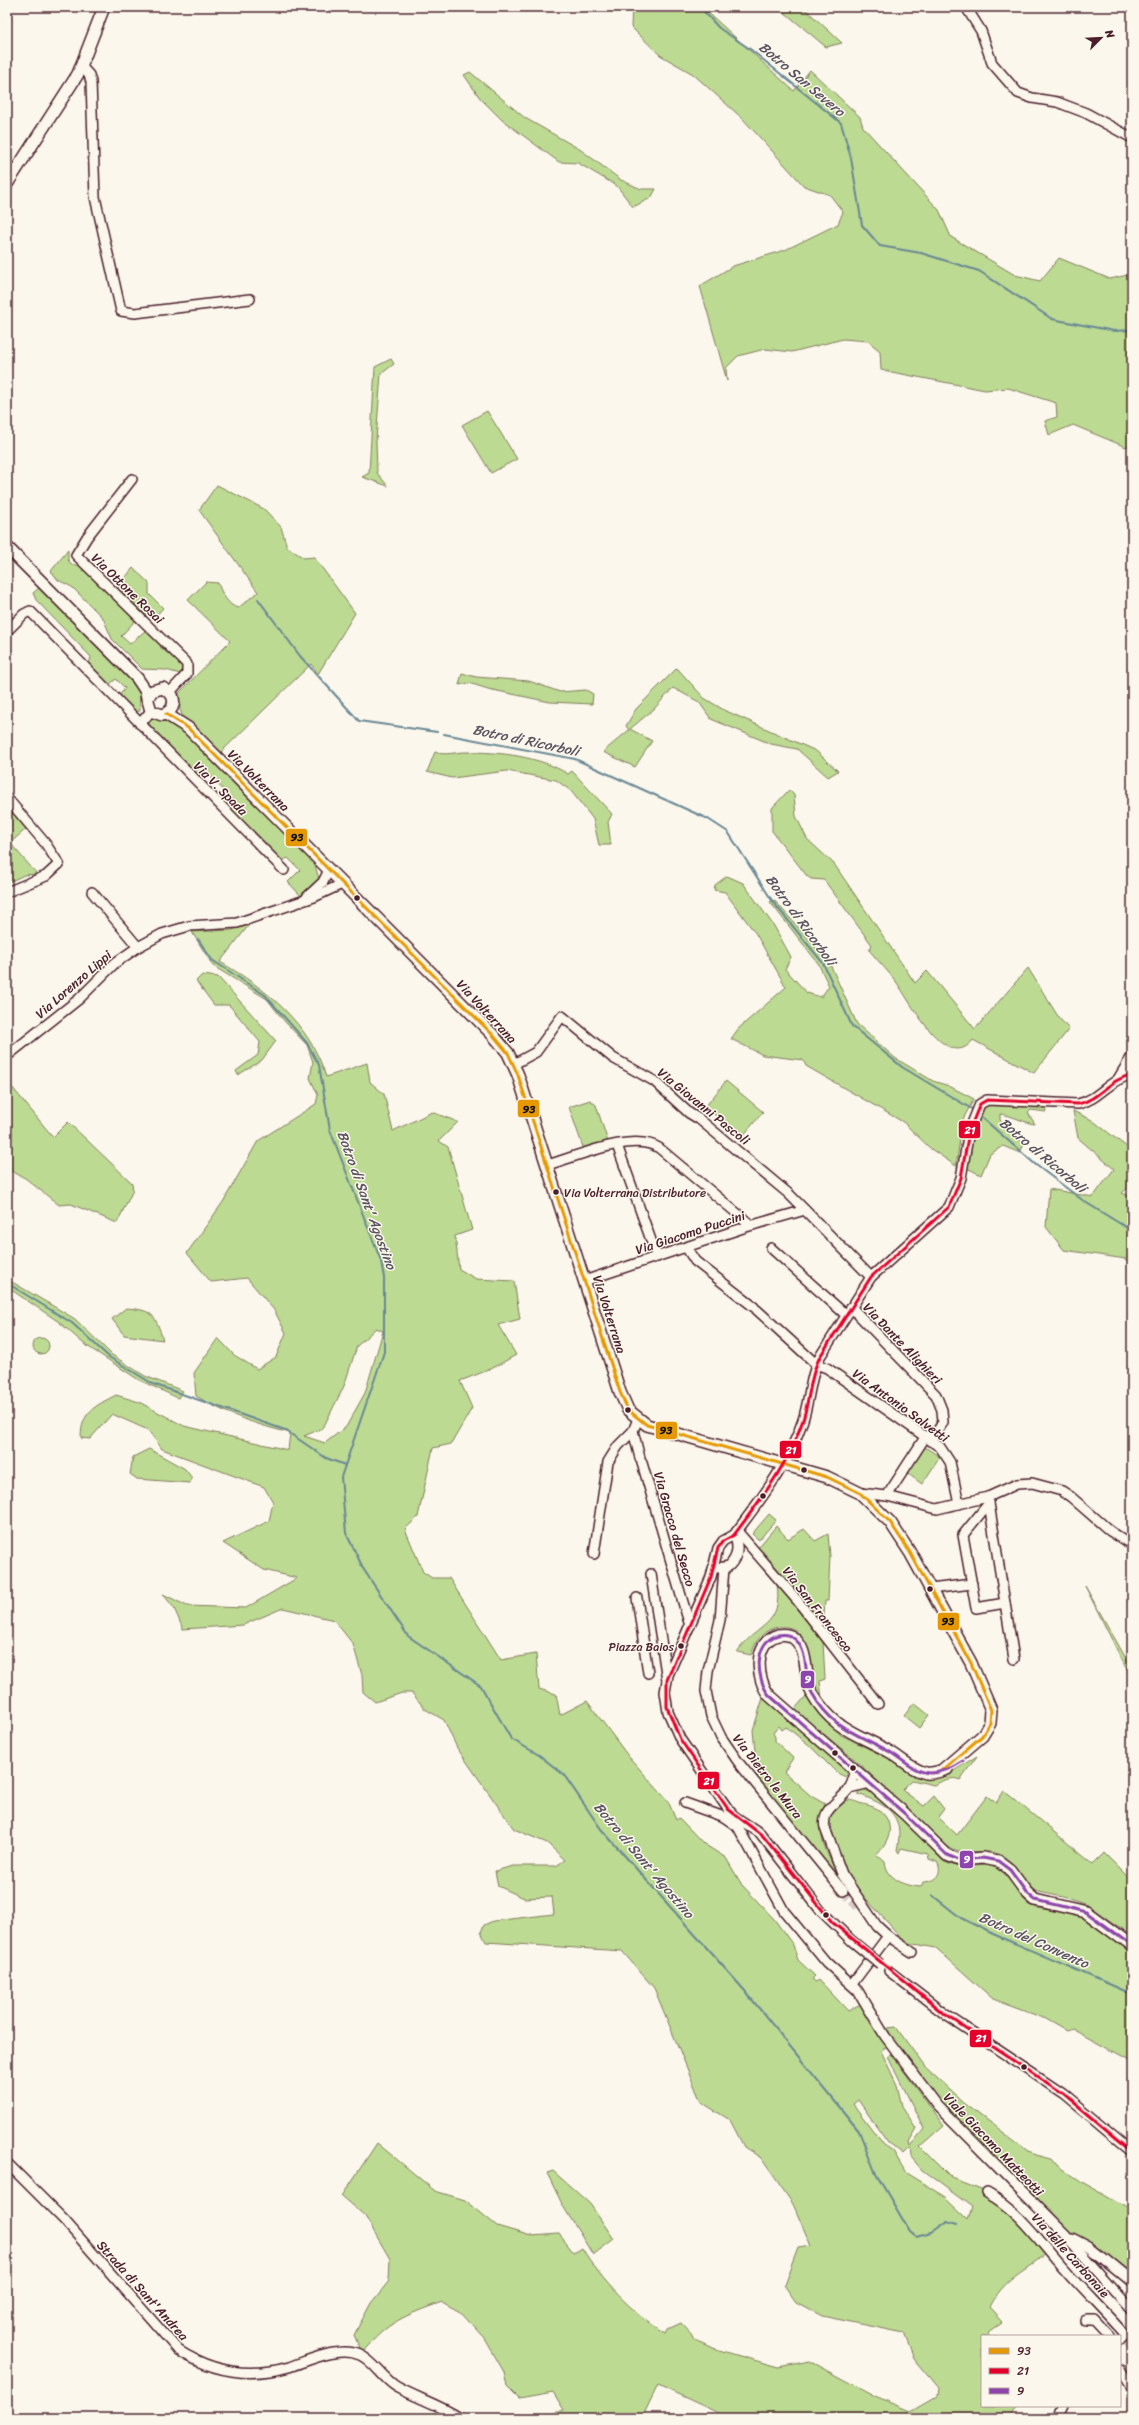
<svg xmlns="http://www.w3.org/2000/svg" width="1139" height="2425" viewBox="0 0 1139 2425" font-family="Sriracha,sans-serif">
  <rect width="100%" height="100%" fill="#fbf7ec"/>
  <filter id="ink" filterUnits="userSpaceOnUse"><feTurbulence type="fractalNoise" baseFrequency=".025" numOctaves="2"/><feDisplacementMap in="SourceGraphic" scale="8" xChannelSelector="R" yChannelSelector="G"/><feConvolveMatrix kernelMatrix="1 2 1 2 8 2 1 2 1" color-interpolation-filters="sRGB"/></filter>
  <g filter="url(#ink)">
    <g fill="#bcda92" stroke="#837c5e" fill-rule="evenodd">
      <polygon points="632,7 702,7 794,91 810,70 860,117 863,127 939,210 951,237 1015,275 1040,281 1059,258 1110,279 1132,274 1132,444 1126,447 1073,425 1049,435 1045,421 1057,417 1056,403 1008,388 985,390 881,370 880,351 868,341 843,339 792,352 765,349 738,356 726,368 727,381 700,286 733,266 785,250 838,224 843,212 830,195 804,186 743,119 693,74 660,55 631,27"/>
      <polygon points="778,7 803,7 842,43 826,47"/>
      <polygon points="470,72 525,118 581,150 621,180 641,189 656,189 651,198 633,207 617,186 578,163 559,162 502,120 480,98 464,75"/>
      <polygon points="391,359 394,364 381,374 376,440 377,473 388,486 362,477 369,473 375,367"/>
      <polygon points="487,411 517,459 491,473 462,425"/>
      <path d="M217 485 264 509 281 527 287 547 304 558 314 557 355 613 318 674 311 664 219 754 183 717 180 710 179 693 230 641 188 600 206 582 218 583C221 592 228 606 238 608L258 592 199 510Z"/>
      <polygon points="68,550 68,560 72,565 81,565 140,622 139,624 135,621 121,636 130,644 147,629 162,644 160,647 182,665 182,672 180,674 166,670 142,669 112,639 103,618 72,587 58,580 51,571"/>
      <polygon points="133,568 149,583 149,594 163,608 155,617 147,616 118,587"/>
      <polygon points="40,587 139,686 140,711 135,712 119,696 125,688 116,679 109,685 90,666 89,664 91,657 36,600 33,593"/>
      <polygon points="677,668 704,698 724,710 816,751 838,771 828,777 797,749 771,744 711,719 699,702 673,688 654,709 630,729 652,741 635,767 603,752 629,730 626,726 636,709"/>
      <polygon points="462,673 476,677 529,681 560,692 586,690 593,694 592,704 550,702 488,689 469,683 459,685"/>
      <polygon points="153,719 168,719 179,727 314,862 319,879 302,897 288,882 300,870 288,858 281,861 232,811 235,802 207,773 198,776 151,729 149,723"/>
      <path d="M435 752C445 756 455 752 466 752 500 752 539 756 568 774L572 771 612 814 608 822 611 845H599L593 819 571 791 556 780 507 771 452 778 427 772Z"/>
      <path d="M789 790 794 795 796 816 807 839 834 864 915 983 927 971 975 1029 1028 968 1059 1018 1069 1029 1034 1073 973 1040C947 1074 910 1001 897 983 889 972 878 961 869 950L872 945 824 880 811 879 807 876 772 831V808Z"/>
      <polygon points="7,807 26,829 10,843 37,874 24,875 7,883"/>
      <polygon points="727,876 743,883 774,926 791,957 785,969 807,993 821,997 829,986 818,963 770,902 774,900 829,962 857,1024 895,1058 933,1081 949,1086 974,1099 963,1119 956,1166 931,1149 903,1122 806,1066 803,1060 763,1055 731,1039 738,1029 786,987 756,934 725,892 714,890 715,885"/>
      <path d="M249 925 220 962C266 988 311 1025 326 1077L367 1063 370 1082 384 1094 393 1131 432 1112 458 1122 439 1141 448 1147 472 1230 455 1236 459 1269 476 1279 514 1281 520 1319 498 1325 516 1355 491 1369 460 1381 472 1408 451 1444 433 1448 418 1517 405 1529 423 1572 432 1578H449L501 1660 536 1654 539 1689 556 1694 560 1715 587 1701 628 1756 668 1801 676 1820 679 1818 704 1844 726 1858 742 1885 774 1919 793 1945 798 1960 815 1976 812 1979 816 1982 819 1980 848 2011 862 2003 887 2046 881 2051 897 2085 902 2106 916 2128 909 2141 910 2146 924 2129 888 2056 893 2052 901 2064 900 2066 944 2126 920 2147 952 2179 984 2191 1015 2216 1047 2253C1023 2273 1004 2278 989 2308L1002 2322 988 2332 991 2336H982V2406H1018L1008 2418H729L658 2385 642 2418H539L564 2410 553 2392 519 2398 507 2386 504 2372 484 2337 462 2313 442 2302C404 2316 388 2321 362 2353L354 2335 371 2303 389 2281 390 2259 365 2216 342 2196 377 2143 435 2191 465 2200 497 2226 531 2236 559 2234 574 2253 582 2248C602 2281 632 2313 665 2333L667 2329 680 2323 695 2339 719 2350 778 2367 810 2361 875 2396 911 2411 937 2396 938 2388 914 2359 904 2333 822 2316 796 2302 784 2285 798 2248 811 2246 793 2204 761 2158 744 2147 730 2120 701 2102 654 1988 622 1951 486 1942 481 1932 484 1925 493 1921 554 1914 552 1897 524 1898 498 1886 495 1871 513 1866H556L565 1860 547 1843 514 1829 457 1748 444 1720 425 1709 412 1693H402L375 1702 363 1692 362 1675 353 1644 334 1620 283 1608 243 1625 183 1629 174 1608 163 1594 187 1606 246 1608 297 1578 264 1570 223 1543 269 1521 273 1502 264 1487 162 1449 148 1430 112 1414 90 1439 81 1438C81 1412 95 1406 116 1395L139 1402 184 1426 288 1450 290 1433C257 1425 225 1414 196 1396L194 1373 218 1338 234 1355 257 1369 276 1357 286 1333 274 1310 247 1278 211 1282 187 1253 223 1202 258 1141 316 1104 318 1095 310 1078 313 1062 307 1045 285 1022 267 999 213 966 192 932 232 930ZM376 1328 383 1331 365 1393 346 1427 325 1443 304 1436 323 1428 344 1386 357 1346ZM858 2100 888 2142 903 2154 910 2147 911 2157 922 2170 972 2207 968 2219 945 2197 906 2173 893 2151 883 2144 853 2104Z"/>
      <polygon points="202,975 218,977 276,1041 262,1060 238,1075 236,1071 258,1055 260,1042 229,1005 214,1005 196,981"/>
      <polygon points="7,1081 53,1137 68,1122 132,1183 133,1190 117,1223 71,1204 59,1205 25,1178 7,1169"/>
      <polygon points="726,1081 763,1112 742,1137 705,1107"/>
      <polygon points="590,1100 596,1105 608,1142 584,1150 569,1107"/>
      <path d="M987 1104H1046V1112L1031 1110 1028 1113 1035 1124C1027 1124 1012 1115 1000 1114V1120L1024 1144 1020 1153 1003 1146 990 1154 981 1175 967 1168 975 1124 982 1106Z"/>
      <polygon points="1073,1111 1092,1120 1132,1151 1132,1184 1122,1193 1132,1197 1132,1268 1126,1259 1064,1250 1046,1227 1049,1189 1093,1197 1114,1169 1078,1138"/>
      <polygon points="7,1279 75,1319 112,1355 145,1376 183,1391 178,1398 139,1380 84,1344 59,1322 7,1287"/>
      <path d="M126 1308C153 1310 155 1314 163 1340L124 1335 112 1319Z"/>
      <circle cx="41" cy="1346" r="8"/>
      <polygon points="925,1447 940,1457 922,1484 907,1473"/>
      <polygon points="149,1449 185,1469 192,1478 190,1483 137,1479 130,1474 133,1457"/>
      <polygon points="769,1514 776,1520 759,1540 752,1534"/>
      <polygon points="776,1526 788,1539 804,1529 815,1541 828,1534 830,1556 828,1601 825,1601 823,1629 757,1549"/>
      <path d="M777 1584 823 1642 825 1679 820 1681 822 1699C820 1696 817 1692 815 1689 806 1668 813 1618 774 1628 761 1632 755 1642 751 1655L737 1652C757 1623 783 1627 777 1584Z"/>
      <polygon points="1085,1586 1132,1669 1132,1680"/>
      <path d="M806 1696 824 1719 841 1735 890 1759 915 1777 927 1779 947 1775 977 1756 960 1780C952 1776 942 1781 934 1785L912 1780 902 1790 924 1806 934 1796 944 1809 938 1817 957 1835 987 1796 996 1803 1004 1791 1093 1864 1104 1853 1132 1881V1936L1087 1905 1063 1897 1034 1891C1023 1880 1016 1862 1001 1855 984 1847 962 1857 947 1846L853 1758 794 1710Z"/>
      <path d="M763 1698 810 1737 848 1772 846 1777 837 1773 808 1744 786 1727 782 1730 779 1726 773 1733 775 1737V1741L793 1758 784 1772 811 1796 825 1804C812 1830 830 1864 846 1886L843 1888 786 1815 788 1814 766 1794 769 1791 762 1782 758 1784 753 1730Z"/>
      <polygon points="914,1703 929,1715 919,1728 904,1716"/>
      <path d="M863 1789 877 1795 894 1810 944 1862 959 1867 987 1865 996 1868 1006 1876 1028 1904 1037 1908 1079 1915 1132 1953V2062L1072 2029 1067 2031 1046 2019 993 1999 936 1948 908 1943 898 1934 849 1880 827 1829 829 1813C834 1810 839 1803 844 1801 849 1799 854 1801 859 1803 866 1805 874 1806 879 1810 896 1823 890 1844 876 1854L885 1862C887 1879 905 1886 921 1887L923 1882C934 1882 944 1874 937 1862L929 1859 928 1854 901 1848 899 1853 897 1850C905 1815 888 1805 858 1794V1791Z"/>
      <polygon points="896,2027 924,2066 964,2103 1028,2152 1051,2160 1083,2183 1132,2211 1132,2278 1090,2245 1068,2232 954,2119 890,2035 888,2028"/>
      <polygon points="553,2171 590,2204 614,2239 593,2255 563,2206 547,2173"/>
    </g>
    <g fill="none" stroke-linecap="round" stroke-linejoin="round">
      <g stroke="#698794" stroke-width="2">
        <polyline points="700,7 719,28 750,49 841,123 851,158 862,225 880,246 921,253 979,271 1052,319 1114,331 1132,330"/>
        <polyline points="258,599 300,656 359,721 437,732"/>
        <polyline points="444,734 575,759 708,819 728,832 773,902 823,963 852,1026 902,1067 975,1111"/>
        <polyline points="198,939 212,960 265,995 307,1043 319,1065 330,1130 381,1261 384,1278 384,1352 341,1477 346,1533 364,1570 408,1636 481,1686 511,1739 539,1755 564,1775 601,1829 745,1991 859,2131 876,2174 910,2232 916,2237 931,2233 948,2221 958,2224"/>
        <polyline points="978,1114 1036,1165 1085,1202 1132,1231"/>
        <polyline points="7,1283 72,1323 109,1357 153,1384 285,1430 326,1458 345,1465"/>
        <polyline points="932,1895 961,1918 993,1934 1132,1994"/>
      </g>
      <g stroke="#d8ccc5" stroke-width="9" stroke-dasharray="9 4.5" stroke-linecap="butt">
        <polyline points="843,1891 858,1907"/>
        <polyline points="1123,2344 1132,2337"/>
      </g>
      <defs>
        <g id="minor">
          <polyline points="966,7 981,31 992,63 1018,93 1032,98 1057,102 1086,113 1132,138"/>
          <polyline points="81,66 89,75 91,82 95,197 121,311 135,313 250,299"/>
          <polyline points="132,479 87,537 76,555 187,664 187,674 170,692"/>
          <polyline points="7,631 24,614 30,611 284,870"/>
          <polyline points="140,724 151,711"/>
          <polyline points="7,798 45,843 59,864 46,876 7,892"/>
          <polyline points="92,892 138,947"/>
          <polyline points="307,897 323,882 329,870"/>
          <polyline points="7,1056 79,999 115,963 138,947 162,934 189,926 237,923 314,897 342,884"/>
          <polyline points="514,1064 536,1052 562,1016 613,1058 654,1081 689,1113 699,1119 789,1194 871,1277"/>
          <polyline points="1118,1079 1132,1056"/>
          <polyline points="617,1145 657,1257"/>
          <path d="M547 1165C576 1157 633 1131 659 1148L751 1225"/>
          <polyline points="686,1247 695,1261 754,1307"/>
          <polyline points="771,1248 846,1315"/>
          <polyline points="584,1281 746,1227 805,1210"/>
          <polyline points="851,1307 936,1395 942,1410 943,1422 932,1440"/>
          <polyline points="757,1310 816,1364 827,1368 940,1447 950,1462 959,1504"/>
          <polyline points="633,1431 640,1458"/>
          <polyline points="642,1463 690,1626"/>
          <polyline points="860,1493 887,1496 937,1509 988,1497 1017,1484 1032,1483 1062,1491 1071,1497 1110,1531 1132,1545"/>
          <polyline points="887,1496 926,1436"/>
          <polyline points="988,1497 1014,1659"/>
          <polyline points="989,1503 963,1535 976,1608 1005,1603"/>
          <polyline points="737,1531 797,1600 878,1704"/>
          <polyline points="594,1554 608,1462 618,1446 633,1431 638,1419"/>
          <path d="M718 1568 729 1566C738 1557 739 1546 734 1535"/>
          <polyline points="724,1568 720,1620 708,1671 706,1691 711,1716 721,1737 739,1763 843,1891"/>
          <polyline points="651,1574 667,1680"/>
          <polyline points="930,1589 972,1584"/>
          <polyline points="637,1598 648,1673"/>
          <polyline points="849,1788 870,1783"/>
          <polyline points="685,1803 724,1817 737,1826"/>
          <polyline points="734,1816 738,1827 784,1911 826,1962 858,1991 885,2036 938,2106 1066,2235 1132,2309"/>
          <polyline points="888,1936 912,1952"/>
          <path d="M852 1941 821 1911 760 1833 734 1816 728 1809 680 1739 668 1712 665 1692 668 1675 711 1577 718 1548 723 1541 734 1535C763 1496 787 1467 803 1420 810 1398 810 1374 821 1355L871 1277 949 1207 961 1178 969 1131 980 1104 987 1100 1078 1104C1099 1100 1110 1078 1132 1075"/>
          <polyline points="889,1971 946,2015 1063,2093 1132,2151"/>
          <path d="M852 1984 888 1936 877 1926 842 1874 825 1828C821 1808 839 1803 849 1789 852 1784 854 1776 856 1771"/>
          <path d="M7 2163 64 2220 178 2350C212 2372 250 2378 289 2367 310 2360 338 2346 360 2355 374 2361 383 2379 397 2387 417 2398 440 2405 460 2418"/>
          <path d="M987 2193C1020 2211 1039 2241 1063 2268 1083 2291 1105 2312 1125 2335L1120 2340"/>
          <polyline points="1072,2238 1089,2247 1132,2282"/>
          <polyline points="1086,2321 1093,2321 1107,2336"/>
          <polyline points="1120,2369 1132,2388"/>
          <polyline points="1057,2418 1063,2406"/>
        </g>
        <g id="major">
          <polyline points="7,184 78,74 104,7"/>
          <path d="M7 547 137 678 145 690 151 711 162 715C172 712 176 704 172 695L163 688 152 691 147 699"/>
          <polyline points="166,714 188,728 493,1035 508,1053 518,1075 620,1392 628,1410 647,1425 827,1477 860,1493 890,1522 911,1554 971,1663 991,1710 990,1723 982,1736 941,1771"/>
          <path d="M947 1769C940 1771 934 1774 926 1773 912 1770 902 1759 890 1752 857 1733 833 1730 812 1693 803 1677 810 1648 792 1637 788 1634 783 1634 778 1635 753 1642 756 1679 769 1695L905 1814 947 1855 959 1860 983 1858 998 1861 1010 1870 1026 1892 1035 1900 1086 1912 1132 1946"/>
        </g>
      </defs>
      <use href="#minor" stroke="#4a1f2b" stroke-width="12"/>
      <use href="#major" stroke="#4a1f2b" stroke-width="14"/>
      <use href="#minor" stroke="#fbf7ec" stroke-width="9"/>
      <use href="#major" stroke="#fbf7ec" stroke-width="11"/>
      <defs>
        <polyline id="minor-bridge" points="852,1941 880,1964"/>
      </defs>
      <use href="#minor-bridge" stroke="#4a1f2b" stroke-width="12" stroke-linecap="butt"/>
      <use href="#minor-bridge" stroke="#fbf7ec" stroke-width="9"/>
      <defs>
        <polyline id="bus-1" points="166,714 188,728 493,1035 508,1053 518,1075 620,1392 628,1410 647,1425 827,1477 860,1493 890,1522 911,1554 971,1663 991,1710 990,1723 982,1736 941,1771"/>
        <path id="bus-2" d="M1132 1075C1110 1078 1099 1100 1078 1104L987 1100 980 1104 969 1131 961 1178 949 1207 871 1277 821 1355C810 1374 810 1398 803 1420 787 1467 763 1496 734 1535L723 1541 718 1548 711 1577 667 1680V1707L680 1739 728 1809 763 1836 832 1922 943 2013 1063 2093 1132 2151"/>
        <path id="bus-3" d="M963 1761C954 1767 941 1773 930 1773 914 1772 903 1760 890 1752 857 1733 833 1730 812 1693 803 1677 810 1648 792 1637 788 1634 783 1634 778 1635 753 1642 756 1679 769 1695L905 1814 947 1855 959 1860 983 1858 998 1861 1010 1870 1026 1892 1035 1900 1086 1912 1132 1946"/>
      </defs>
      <use href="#bus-1" stroke="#fbf7ec" stroke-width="6"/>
      <use href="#bus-2" stroke="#fbf7ec" stroke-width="6"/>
      <use href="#bus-3" stroke="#fbf7ec" stroke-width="6"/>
      <use href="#bus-1" stroke="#e69804" stroke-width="3"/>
      <use href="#bus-2" stroke="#e4002b" stroke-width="3"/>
      <use href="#bus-3" stroke="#8e44ad" stroke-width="3"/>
    </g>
  </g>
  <g fill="#4a1f2b" stroke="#fbf7ec" stroke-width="1.5">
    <circle cx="357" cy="898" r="3.5"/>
    <circle cx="556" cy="1192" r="3.5"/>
    <circle cx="628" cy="1410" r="3.5"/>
    <circle cx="804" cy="1470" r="3.5"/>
    <circle cx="763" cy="1496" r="3.5"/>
    <circle cx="930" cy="1589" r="3.5"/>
    <circle cx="681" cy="1646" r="3.5"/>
    <circle cx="835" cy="1753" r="3.5"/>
    <circle cx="853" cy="1768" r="3.5"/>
    <circle cx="826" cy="1915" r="3.5"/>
    <circle cx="1024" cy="2067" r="3.5"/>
  </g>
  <g text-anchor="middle" stroke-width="3" stroke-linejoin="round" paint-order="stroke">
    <g font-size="12" fill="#4a1f2b" stroke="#fbf7ec" text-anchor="start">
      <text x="564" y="1197">Via Volterrana Distributore</text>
      <text x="674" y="1651" text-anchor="end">Piazza Baios</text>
    </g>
    <g font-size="13" fill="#4a1f2b" stroke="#fbf7ec">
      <text transform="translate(128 588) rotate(44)" y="5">Via Ottone Rosai</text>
      <text transform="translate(259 780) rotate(45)" y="5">Via Volterrana</text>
      <text transform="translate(221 788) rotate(45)" y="5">Via V. Spada</text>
      <text transform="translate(73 984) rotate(-41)" y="5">Via Lorenzo Lippi</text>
      <text transform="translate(487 1011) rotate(47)" y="5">Via Volterrana</text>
      <text transform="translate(704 1106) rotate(39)" y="5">Via Giovanni Pascoli</text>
      <text transform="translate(690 1232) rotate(-18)" y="5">Via Giacomo Puccini</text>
      <text transform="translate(610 1314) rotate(72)" y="5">Via Volterrana</text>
      <text transform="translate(903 1343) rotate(46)" y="5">Via Dante Alighieri</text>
      <text transform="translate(901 1405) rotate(36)" y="5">Via Antonio Salvetti</text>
      <text transform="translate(675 1529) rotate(74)" y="5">Via Gracco del Secco</text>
      <text transform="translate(818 1609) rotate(52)" y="5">Via San Francesco</text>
      <text transform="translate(768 1776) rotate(52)" y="5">Via Dietro le Mura</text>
      <text transform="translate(994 2144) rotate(46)" y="5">Viale Giacomo Matteotti</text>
      <text transform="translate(1071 2255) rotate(48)" y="5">Via delle Carbonaie</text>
      <text transform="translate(143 2290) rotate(48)" y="5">Strada di Sant'Andrea</text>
    </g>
    <g font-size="14" font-style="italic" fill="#5a5360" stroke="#fbf7ec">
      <text transform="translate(802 79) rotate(40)" y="5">Botro San Severo</text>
      <text transform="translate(526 740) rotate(12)" y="5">Botro di Ricorboli</text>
      <text transform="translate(801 920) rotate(54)" y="5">Botro di Ricorboli</text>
      <text transform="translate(1043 1155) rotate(40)" y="5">Botro di Ricorboli</text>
      <text transform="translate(367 1200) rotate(70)" y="5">Botro di Sant' Agostino</text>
      <text transform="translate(644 1860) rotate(50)" y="5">Botro di Sant' Agostino</text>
      <text transform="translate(1034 1940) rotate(24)" y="5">Botro del Convento</text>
    </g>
  </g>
  <g stroke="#fbf7ec" stroke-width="1.5">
    <rect x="285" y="828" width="23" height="19" rx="4" fill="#e69804"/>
    <rect x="517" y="1099" width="23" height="19" rx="4" fill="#e69804"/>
    <rect x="958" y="1120" width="23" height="19" rx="4" fill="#e4002b"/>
    <rect x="655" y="1421" width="23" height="19" rx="4" fill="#e69804"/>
    <rect x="779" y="1440" width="23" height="19" rx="4" fill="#e4002b"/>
    <rect x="937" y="1612" width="23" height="19" rx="4" fill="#e69804"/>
    <rect x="800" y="1670" width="15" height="19" rx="4" fill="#8e44ad"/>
    <rect x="697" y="1771" width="23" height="19" rx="4" fill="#e4002b"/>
    <rect x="959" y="1850" width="15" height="19" rx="4" fill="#8e44ad"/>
    <rect x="969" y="2029" width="23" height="19" rx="4" fill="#e4002b"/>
  </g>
  <g font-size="11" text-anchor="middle" font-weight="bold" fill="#fff">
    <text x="970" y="1134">21</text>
    <text x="791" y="1454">21</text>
    <text x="808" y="1683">9</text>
    <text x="709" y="1785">21</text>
    <text x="967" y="1863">9</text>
    <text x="981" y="2042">21</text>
  </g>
  <g font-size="11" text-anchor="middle" font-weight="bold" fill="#111">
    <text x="297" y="841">93</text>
    <text x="529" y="1113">93</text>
    <text x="666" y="1434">93</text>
    <text x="948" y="1625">93</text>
  </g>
  <rect width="1139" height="2425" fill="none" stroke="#fbf7ec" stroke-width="24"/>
  <rect x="12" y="12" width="1115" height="2401" fill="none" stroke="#4a1f2b" stroke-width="1.5" filter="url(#ink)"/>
  <rect x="981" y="2335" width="140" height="72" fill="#fbf7ec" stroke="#b4a19f"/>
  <rect x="989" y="2348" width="20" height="6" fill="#e69804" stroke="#b4a19f"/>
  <text x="1017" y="2355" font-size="12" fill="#4a1f2b">93</text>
  <rect x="989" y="2368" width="20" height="6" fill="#e4002b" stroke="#b4a19f"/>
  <text x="1017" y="2375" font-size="12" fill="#4a1f2b">21</text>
  <rect x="989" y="2388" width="20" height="6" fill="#8e44ad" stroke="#b4a19f"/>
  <text x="1017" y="2395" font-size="12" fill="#4a1f2b">9</text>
  <g transform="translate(1101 38) rotate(66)" stroke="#fbf7ec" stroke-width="3" paint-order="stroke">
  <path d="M0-3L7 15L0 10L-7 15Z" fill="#4a1f2b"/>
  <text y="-6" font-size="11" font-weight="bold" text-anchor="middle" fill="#4a1f2b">N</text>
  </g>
</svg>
